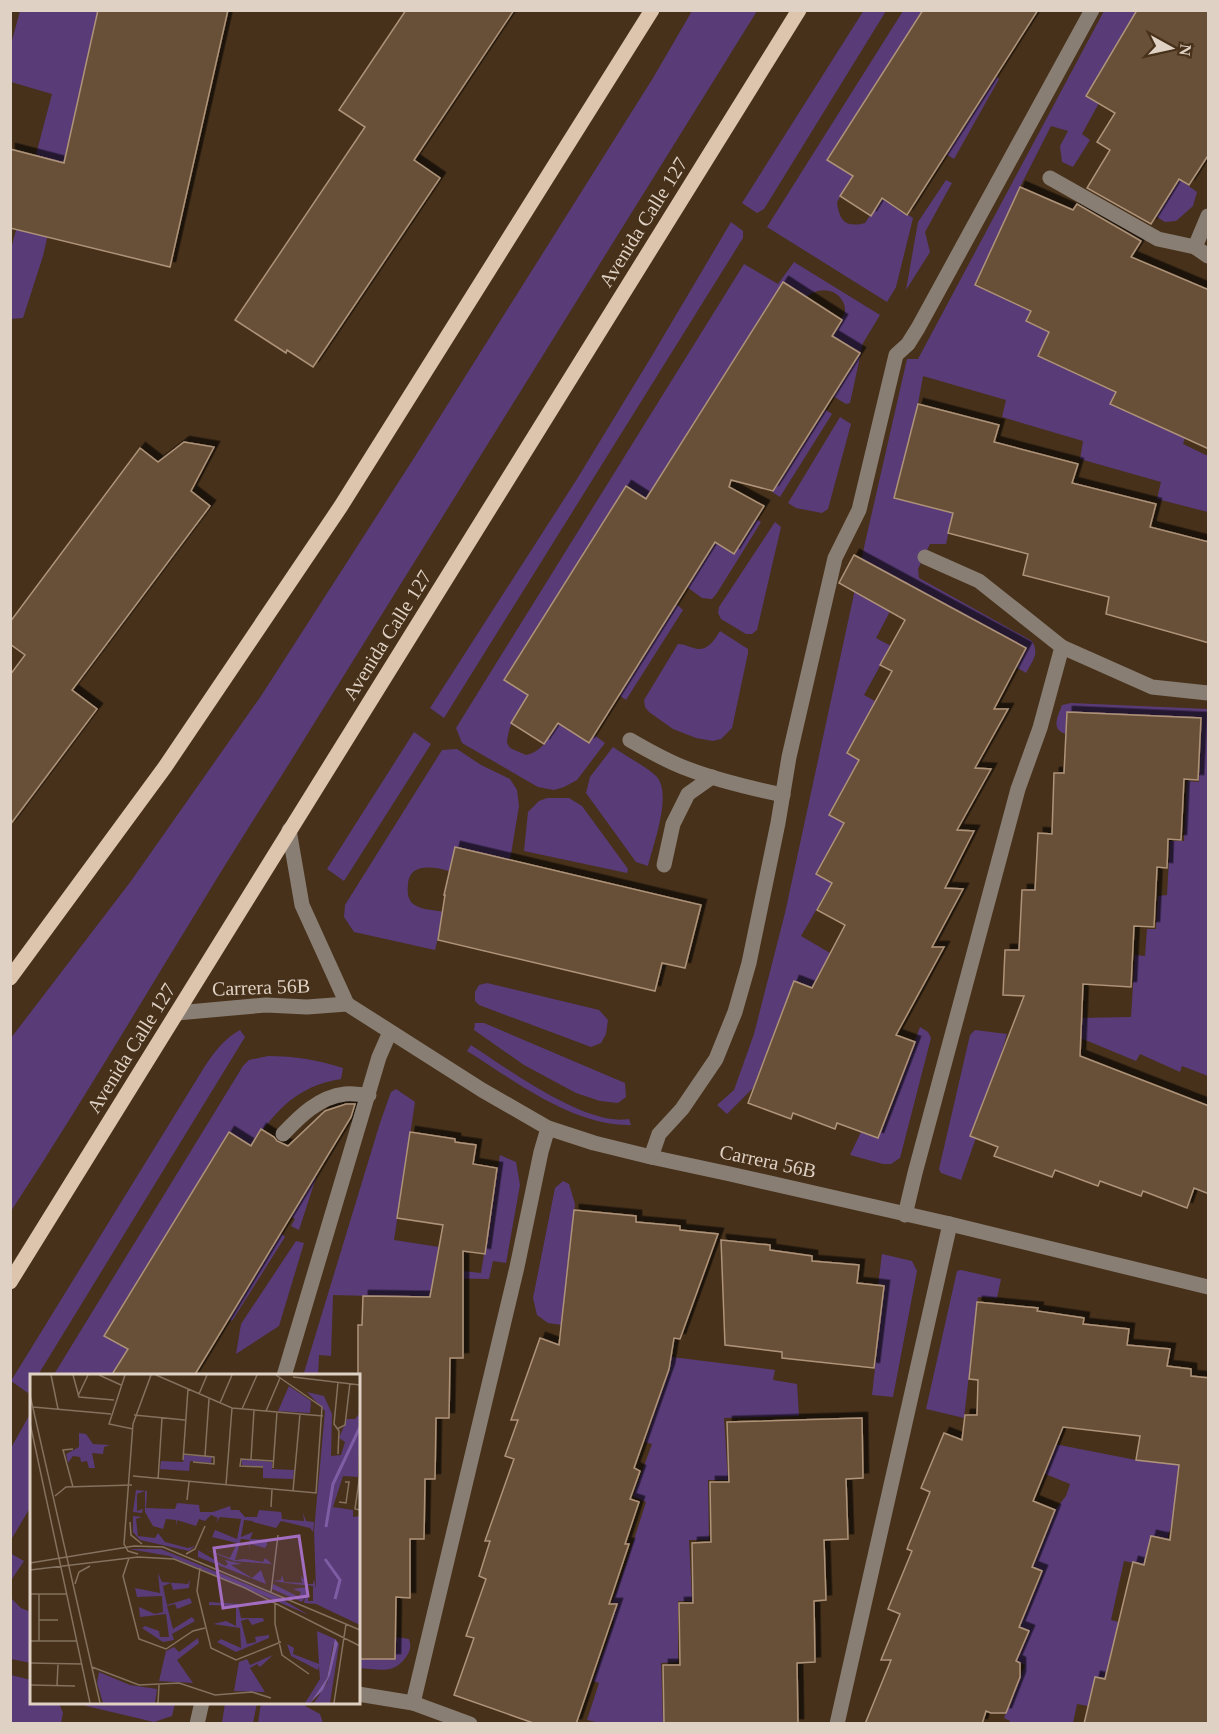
<svg xmlns="http://www.w3.org/2000/svg" width="1219" height="1734" viewBox="0 0 1219 1734" font-family="'Times New Roman',serif">
  <defs>
    <filter id="shadow"><feDropShadow dx="5.5" dy="-5.5" stdDeviation="0" flood-color="#0009"/></filter>
  </defs>
  <rect width="100%" height="100%" fill="#47311a"/>
  <g fill="#593b78">
    <polygon points="864,10 886,11 764,209 757,213 742,203"/>
    <polygon points="20,11 98,11 43,256 23,318 10,319 11,249 52,94 11,82 11,44"/>
    <path d="M692 11H757L282 775C189 919 105 1068 11 1211V1038L131 881 261 696 414 458 653 78Z"/>
    <path d="M903 11H923L827 160 853 176 837 202C839 221 846 228 865 223L882 198 913 218 896 287 887 302 767 227Z"/>
    <path d="M1104 11H1138L1086 96 1099 103 1082 134 1090 140 1073 167 1062 162 1060 146 1068 131 1051 126 1020 187 975 285 1031 311 1026 321 1049 332 1039 356 1116 392 1110 404 1185 438 1183 444 1208 456V512L1157 499 1161 482 1080 459 1083 441 1002 417 1006 400 923 376 918 404 894 498 953 513 946 544H930L918 569 919 578 1032 641C1040 654 1032 661 1026 673L1016 667 1026 648 905 583 876 638 891 646 864 695 875 701 859 760 829 815 844 823 816 874 832 883 801 936 830 953 836 997 794 981 753 1088 727 1114 717 1105 734 1090 754 1034 785 913 865 543 907 359H918Z"/>
    <polygon points="996,76 999,79 954,159 946,154"/>
    <polygon points="1179,179 1197,192 1193,206 1176,221 1165,222 1116,191"/>
    <polygon points="946,180 952,183 925,232 930,252 906,290 918,222"/>
    <polygon points="731,222 743,231 743,238 444,718 430,708 577,479 653,354"/>
    <path d="M794 262 880 315 863 343 850 403 846 404 833 396 859 353 832 336 845 312C845 308 845 305 843 302 836 287 815 287 805 299 801 304 798 310 795 316L771 301 646 499 626 486 504 680 528 695C518 711 508 724 507 743L510 748 526 755C543 752 549 736 558 723L589 742 594 735 605 743 577 780 564 787 554 790 538 787 462 743 456 728 744 264 778 284Z"/>
    <polygon points="824,409 832,414 780,497 772,492"/>
    <polygon points="840,417 851,424 828,509 822,513 796,508 788,503"/>
    <polygon points="756,519 761,522 717,593 712,599 702,598 687,587 715,542 734,554"/>
    <polygon points="775,522 781,527 757,630 752,634 746,634 721,619 718,613 719,607"/>
    <polygon points="676,604 683,610 626,700 619,695"/>
    <path d="M720 631 748 649V653L732 728 721 739 713 741 696 738 673 729 649 712 645 707 644 700 678 644C685 644 691 648 698 649 709 650 715 639 720 631Z"/>
    <path d="M1071 703 1208 709V1076L1182 1066 1180 1072 1140 1054 1136 1061 1078 1037 1079 1018 1131 1017 1135 955 1145 956 1147 929H1156L1158 896 1167 895 1170 841H1184L1187 781 1199 782 1202 718 1067 712 1066 734C1050 730 1058 716 1062 705Z"/>
    <polygon points="414,732 431,744 344,881 327,869"/>
    <path d="M613 747C624 755 647 767 656 776 673 793 653 845 648 866L636 862 586 793 590 777Z"/>
    <path d="M457 749 481 765 510 779 517 790 519 806 510 860 455 847 449 871C434 867 409 862 408 885 407 891 408 899 412 903 419 910 435 910 444 912L435 950 354 932 344 917 345 905 442 750Z"/>
    <polygon points="547,798 569,798 582,806 628,869 627,873 524,851 528,812 539,801"/>
    <polygon points="487,983 599,1010 608,1020 606,1034 601,1043 591,1047 479,1005 475,1001 475,992 479,985"/>
    <polygon points="475,1023 484,1023 625,1083 626,1097 618,1103 600,1101 576,1093 524,1065 474,1030"/>
    <polygon points="920,1027 928,1032 931,1038 900,1158 891,1164 883,1164 850,1155 861,1132 878,1138"/>
    <path d="M240 1030 245 1037 38 1375 32 1376 31 1387 28 1393 11 1381 205 1066C215 1051 224 1039 240 1030Z"/>
    <polygon points="975,1030 1007,1034 976,1138 961,1180 941,1173 939,1169 970,1035"/>
    <path d="M471 1045C508 1069 586 1127 629 1119L631 1125C572 1126 515 1081 467 1051Z"/>
    <path d="M268 1056C295 1056 318 1060 343 1068L341 1079C296 1086 276 1111 251 1146L229 1133 104 1335 128 1349 111 1375 53 1376 243 1066 249 1060Z"/>
    <polygon points="396,1089 415,1102 394,1240 439,1247 436,1268 481,1273 500,1155 516,1162 520,1185 506,1263 493,1261 489,1279 441,1278 440,1298 333,1295 331,1356 319,1355 318,1375 303,1376 380,1123 391,1092"/>
    <path d="M308 1128 324 1153 299 1230 291 1226 295 1219 291 1216 313 1179 286 1161C290 1144 294 1139 308 1128Z"/>
    <polygon points="563,1181 569,1184 575,1204 562,1325 548,1323 537,1315 533,1298 555,1188"/>
    <polygon points="281,1233 285,1237 232,1321 229,1319"/>
    <polygon points="296,1241 304,1243 279,1326 236,1354 241,1324"/>
    <polygon points="882,1254 912,1261 917,1271 893,1397 872,1395 884,1287 878,1285"/>
    <polygon points="961,1270 1001,1279 997,1298 978,1297 964,1418 926,1409 957,1271"/>
    <polygon points="648,1354 775,1370 773,1380 797,1384 799,1416 724,1418 728,1480 708,1480 709,1540 689,1540 692,1601 678,1601 678,1662 661,1663 663,1723 604,1724 587,1720 599,1683 593,1681 614,1621 607,1617 627,1561 646,1502 633,1496 652,1444 645,1442 664,1383 641,1374"/>
    <polygon points="31,1412 31,1506 11,1540 11,1448"/>
    <polygon points="1049,1443 1136,1460 1179,1465 1172,1523 1167,1539 1151,1536 1144,1565 1124,1561 1111,1620 1119,1622 1111,1653 1127,1684 1095,1677 1088,1706 1077,1704 1073,1723 1009,1723 1010,1721 1004,1718 1025,1665 1016,1661 1029,1631 993,1616 1028,1532 1044,1538 1055,1510 1066,1496 1070,1484 1023,1465"/>
    <polygon points="10,1553 24,1561 12,1579 12,1599 21,1608 31,1612 31,1663 11,1659"/>
    <path d="M396 1637 409 1639C411 1646 411 1650 406 1657 394 1675 378 1669 359 1668V1659H395Z"/>
    <polygon points="11,1675 31,1680 32,1702 59,1703 63,1713 61,1723 11,1723"/>
    <polygon points="82,1703 175,1703 172,1716 154,1722 86,1706"/>
    <polygon points="225,1703 257,1703 253,1723 222,1723"/>
    <polygon points="261,1703 305,1703 305,1706 320,1714 323,1723 258,1723"/>
  </g>
  <g fill="#674f37" stroke="#ae9379" stroke-width="1.5" filter="url(#shadow)">
    <polygon points="98,10 228,10 170,267 10,228 10,149 64,163"/>
    <polygon points="406,10 514,10 414,160 440,178 313,367 287,350 286,353 235,320 365,127 339,110"/>
    <polygon points="923,10 1038,10 907,215 882,198 871,216 840,196 853,176 827,160"/>
    <polygon points="1137,10 1209,10 1209,154 1189,185 1179,179 1151,224 1087,188 1110,150 1097,142 1115,113 1086,96"/>
    <polygon points="1020,187 1073,210 1077,204 1141,241 1131,257 1209,290 1209,449 1110,404 1116,392 1038,356 1049,332 1026,321 1031,311 975,285"/>
    <polygon points="783,282 842,320 832,336 860,353 773,491 731,480 729,487 764,506 734,554 715,542 589,743 558,723 544,744 511,723 528,695 504,680 626,486 646,499"/>
    <polygon points="918,404 999,425 994,442 1078,464 1072,483 1156,504 1150,527 1209,542 1209,643 1106,614 1109,597 1023,575 1028,554 948,533 953,513 894,498"/>
    <polygon points="184,442 214,447 191,491 210,506 72,690 97,709 10,825 10,675 25,655 10,644 10,622 140,448 158,462"/>
    <polygon points="854,555 1026,648 994,709 1008,709 975,768 991,769 957,830 974,831 945,888 963,889 932,947 944,947 896,1035 915,1042 878,1138 837,1123 835,1129 793,1113 791,1119 748,1103 794,981 812,988 845,925 817,910 832,883 816,874 844,823 829,815 859,760 847,753 892,671 880,665 905,620 839,583"/>
    <polygon points="1067,712 1201,718 1198,780 1184,779 1181,840 1168,839 1167,868 1157,867 1154,927 1134,926 1131,987 1083,984 1080,1056 1209,1106 1209,1194 1194,1188 1187,1208 1143,1191 1141,1196 1100,1181 1098,1186 1055,1170 1052,1177 994,1156 998,1147 970,1136 1024,996 1003,995 1005,950 1019,950 1022,890 1035,890 1038,833 1052,834 1054,773 1064,773"/>
    <polygon points="455,847 701,905 685,968 662,963 655,991 438,940 445,895 444,895"/>
    <polygon points="346,1104 355,1104 351,1117 194,1376 111,1376 128,1349 104,1336 229,1132 251,1146 261,1129 274,1137 277,1141 288,1146 325,1111"/>
    <polygon points="410,1132 455,1139 455,1142 476,1145 473,1164 497,1168 485,1254 463,1251 463,1358 450,1358 449,1418 436,1418 435,1479 425,1479 424,1539 410,1539 410,1598 396,1597 395,1659 358,1659 358,1325 362,1325 363,1296 430,1297 443,1225 397,1218"/>
    <polygon points="574,1210 636,1216 636,1222 680,1226 680,1230 718,1234 680,1339 674,1338 669,1369 634,1468 640,1471 630,1499 639,1502 625,1544 629,1544 609,1604 617,1604 576,1724 536,1724 454,1695 474,1638 466,1636 486,1579 479,1576 490,1541 485,1541 514,1459 505,1456 518,1420 511,1420 540,1338 559,1345"/>
    <polygon points="721,1240 770,1245 770,1250 812,1256 812,1261 859,1265 857,1283 884,1286 874,1368 782,1358 782,1352 725,1345"/>
    <polygon points="977,1302 1038,1308 1037,1311 1084,1318 1083,1324 1129,1329 1127,1345 1170,1349 1167,1366 1191,1369 1191,1376 1209,1378 1209,1724 1084,1724 1095,1677 1105,1679 1133,1562 1144,1565 1151,1536 1170,1540 1179,1465 1136,1460 1140,1436 1063,1427 1033,1501 1055,1510 1032,1567 1042,1571 1019,1627 1029,1631 1016,1661 1020,1663 1020,1677 1006,1713 991,1713 986,1711 982,1724 865,1724 891,1660 881,1660 900,1614 888,1609 912,1551 907,1549 930,1492 921,1488 944,1433 962,1440 965,1415 977,1415 978,1380 969,1379"/>
    <polygon points="862,1418 863,1478 846,1479 848,1539 824,1540 826,1600 814,1601 815,1662 797,1663 798,1724 664,1724 663,1665 680,1665 679,1603 693,1603 692,1543 711,1542 710,1482 729,1482 727,1422"/>
  </g>
  <g fill="none" stroke-linecap="round" stroke-linejoin="round">
    <g stroke="#897e73" stroke-width="15">
      <polyline points="1050,178 1158,239 1195,247 1208,256"/>
      <polyline points="1195,247 1208,216"/>
      <polyline points="925,557 979,581 1062,647 1152,687 1208,693"/>
      <path d="M630 740C649 751 668 762 688 769 719 781 750 788 783 795"/>
      <polyline points="289,830 302,905 347,1004 482,1090 548,1128 594,1143 651,1157 730,1174 950,1224 1208,1287"/>
      <polyline points="664,865 673,824 688,794 712,777"/>
      <polyline points="177,1013 266,1005 307,1007 347,1004"/>
      <path d="M283 1134C300 1116 319 1097 345 1094 353 1093 361 1095 369 1095"/>
      <polyline points="651,1157 659,1134 682,1109 716,1059 735,1012 749,963 778,823 789,757 835,558 859,510 896,355 908,344 918,328 1092,10"/>
      <polyline points="905,1215 915,1173 1018,789 1040,728 1062,647"/>
      <polyline points="284,1376 379,1057 390,1032"/>
      <polyline points="358,1694 413,1703 470,1724"/>
      <polyline points="413,1703 517,1267 541,1152 548,1128"/>
      <polyline points="197,1724 202,1702"/>
      <polyline points="837,1724 950,1224"/>
    </g>
    <g stroke="#dcc4ad" stroke-width="15">
      <polyline points="10,978 165,767 341,506 652,10"/>
      <path d="M10 1282C273 858 535 434 799 10"/>
    </g>
  </g>
  <g text-anchor="middle" stroke-width="4.5" stroke-linejoin="round" paint-order="stroke">
    <g font-size="20" fill="#dfd1c4" stroke="#47311a">
      <text transform="translate(643 222) rotate(-58)" y="7">Avenida Calle 127</text>
      <text transform="translate(387 635) rotate(-58)" y="7">Avenida Calle 127</text>
      <text transform="translate(261 987) rotate(-2)" y="7">Carrera 56B</text>
      <text transform="translate(131 1048) rotate(-58)" y="7">Avenida Calle 127</text>
      <text transform="translate(768 1161) rotate(12)" y="7">Carrera 56B</text>
    </g>
  </g>
  <g transform="translate(30 1374)">
    <rect width="330" height="330" fill="#47311a"/>
    <path d="M259 12 281 27 280 39 248 37ZM277 18 294 22 302 40 301 82 311 81 315 68 309 64 317 45H325L330 39 328 103 313 102 303 133 323 136V143L330 142V251L286 230 274 229 275 223 272 228 242 215 243 210 269 223 271 218 263 215 278 213V227H283V212L264 210 243 207 251 206 252 201 247 200 252 201 254 208 272 209 271 202 278 210H283L284 205 286 215 284 157 295 37ZM49 59 56 60 63 70 80 71 74 73 73 80 62 79 65 94H59L57 87 51 88 50 83 43 82 38 89 36 80 49 73ZM154 81 182 83 181 89 160 87 159 97 130 95 131 87 153 88ZM212 85 242 88V95L264 96 263 105 233 104V93L212 91ZM106 116 117 117 116 134 145 135 147 129 169 131 170 138H183L200 132 201 136H209L215 143H227L229 136 251 138 252 145 261 146 274 147 273 139 276 147 284 148 283 158 280 154 251 147 246 154 223 148V156V147L214 146 211 163 223 158 220 165 237 166V171L235 174 220 170V177L219 168 220 166 211 165 205 186 215 185 218 178 215 185 233 188 235 184 242 190 204 187 174 175 200 184 207 169 182 163 185 156 207 165 211 145 190 143 185 150 188 144 181 141 175 147 169 145 166 152 147 146V152L146 146 136 145 133 155 123 152 115 138V117L107 120V137L113 135 112 139 103 138ZM103 142 112 143 106 145 108 162 125 164 128 159 135 168 158 174 165 172 159 177 110 166 103 158ZM99 175H131L248 223 279 241 139 182ZM168 176 195 192 198 190 195 186 212 190 201 191 222 204 231 196 236 210 168 183ZM128 199 132 208 158 210 160 205 159 214 143 216 141 209 133 212 137 231 160 224 162 229 147 235 145 230 137 232 143 255 162 243 165 247 142 260 144 266 133 268 112 254 115 252 129 257 130 263H139L136 240 110 243 109 233 125 240 133 238 132 222 107 223 105 214 130 219ZM179 228 208 230 211 244H233L234 247 222 251 218 245 211 247 217 270 226 268 225 263 239 261V264L206 278 187 268 191 265 211 274 210 254 183 250 196 247 206 252V232L179 231ZM287 257 305 265 308 269 309 270 300 329H284L297 309 308 269 303 271 297 304 280 329H275L290 305 289 292 288 296 261 282 257 270 264 274 263 280 289 290ZM168 264 169 269 147 286 163 309 129 307 136 277 144 273 149 278ZM243 281 230 293 227 290 220 294 235 318 204 317 209 288 217 285 220 291ZM69 298 100 311 127 315 125 329H73L67 309Z" fill="#593b78"/>
    <path d="M305 265 308 269 300 301 293 316 280 329 297 304Z" fill="#7f5da4"/>
    <path fill="none" stroke="#7f5da4" stroke-width="3" d="M296 153 303 110 330 53M295 185 310 206 305 225"/>
    <path fill="none" stroke="#84715e" stroke-width="1.5" d="M21 1 28 35M43 1 49 23 84 26M69 1 91 11M95 1 79 50 103 55M126 1 202 34 293 42M263 3 330 11M308 8 304 50 309 57 308 80M169 20 177 1M0 21 70 329M48 22 58 1M190 29 202 1M3 33 81 40M212 35 227 1M236 37 250 4M104 41 155 46M0 49 60 329M307 55 315 51 320 9M43 75 33 76 43 113M153 80 184 83V90L163 88M175 82 179 25M221 85 224 36M153 86 158 15M233 93 210 92 211 85 243 87M243 94 247 38M330 100 325 135 330 136M103 102 286 119 292 33 246 1M128 106 132 44M196 111 202 34M263 117 270 40M25 122 36 113 102 111M157 126 159 108M309 128 316 129 319 108H315M241 133 242 115M100 148 101 161 112 170M108 180 98 177 94 170 103 50 121 1M156 180 165 175 175 152M99 184 93 202 109 265 136 275 163 257 175 254M0 189 104 172 133 173 330 256M170 194 167 217 181 274 206 286 251 268M0 196 108 183 144 185 215 214 330 272M45 210 49 198 60 192M241 218 248 161M0 220H37M245 229V250L252 281 279 300M9 246H28M0 267H47M9 267V220M0 289 52 290M62 293 109 311 149 309 185 321 222 318 241 324M0 311 45 312M27 312 28 290M128 329 129 311M304 329 316 250"/>
    <path fill="#a36ec1" fill-opacity="0.15" stroke="#a36ec1" stroke-width="3" d="M269 162 278 222 193 234 184 174Z"/>
    <rect width="330" height="330" fill="none" stroke="#dfd1c4" stroke-width="3"/>
  </g>
  <rect width="1219" height="1734" fill="none" stroke="#dfd1c4" stroke-width="24"/>
  <g transform="translate(1171 48) rotate(98)" stroke="#47311a" stroke-width="4.5" paint-order="stroke">
  <path d="M0-4.5L10 22L0 15L-10 22Z" fill="#dfd1c4"/>
  <text y="-9" font-size="16" font-weight="bold" text-anchor="middle" fill="#dfd1c4">N</text>
  </g>
</svg>
